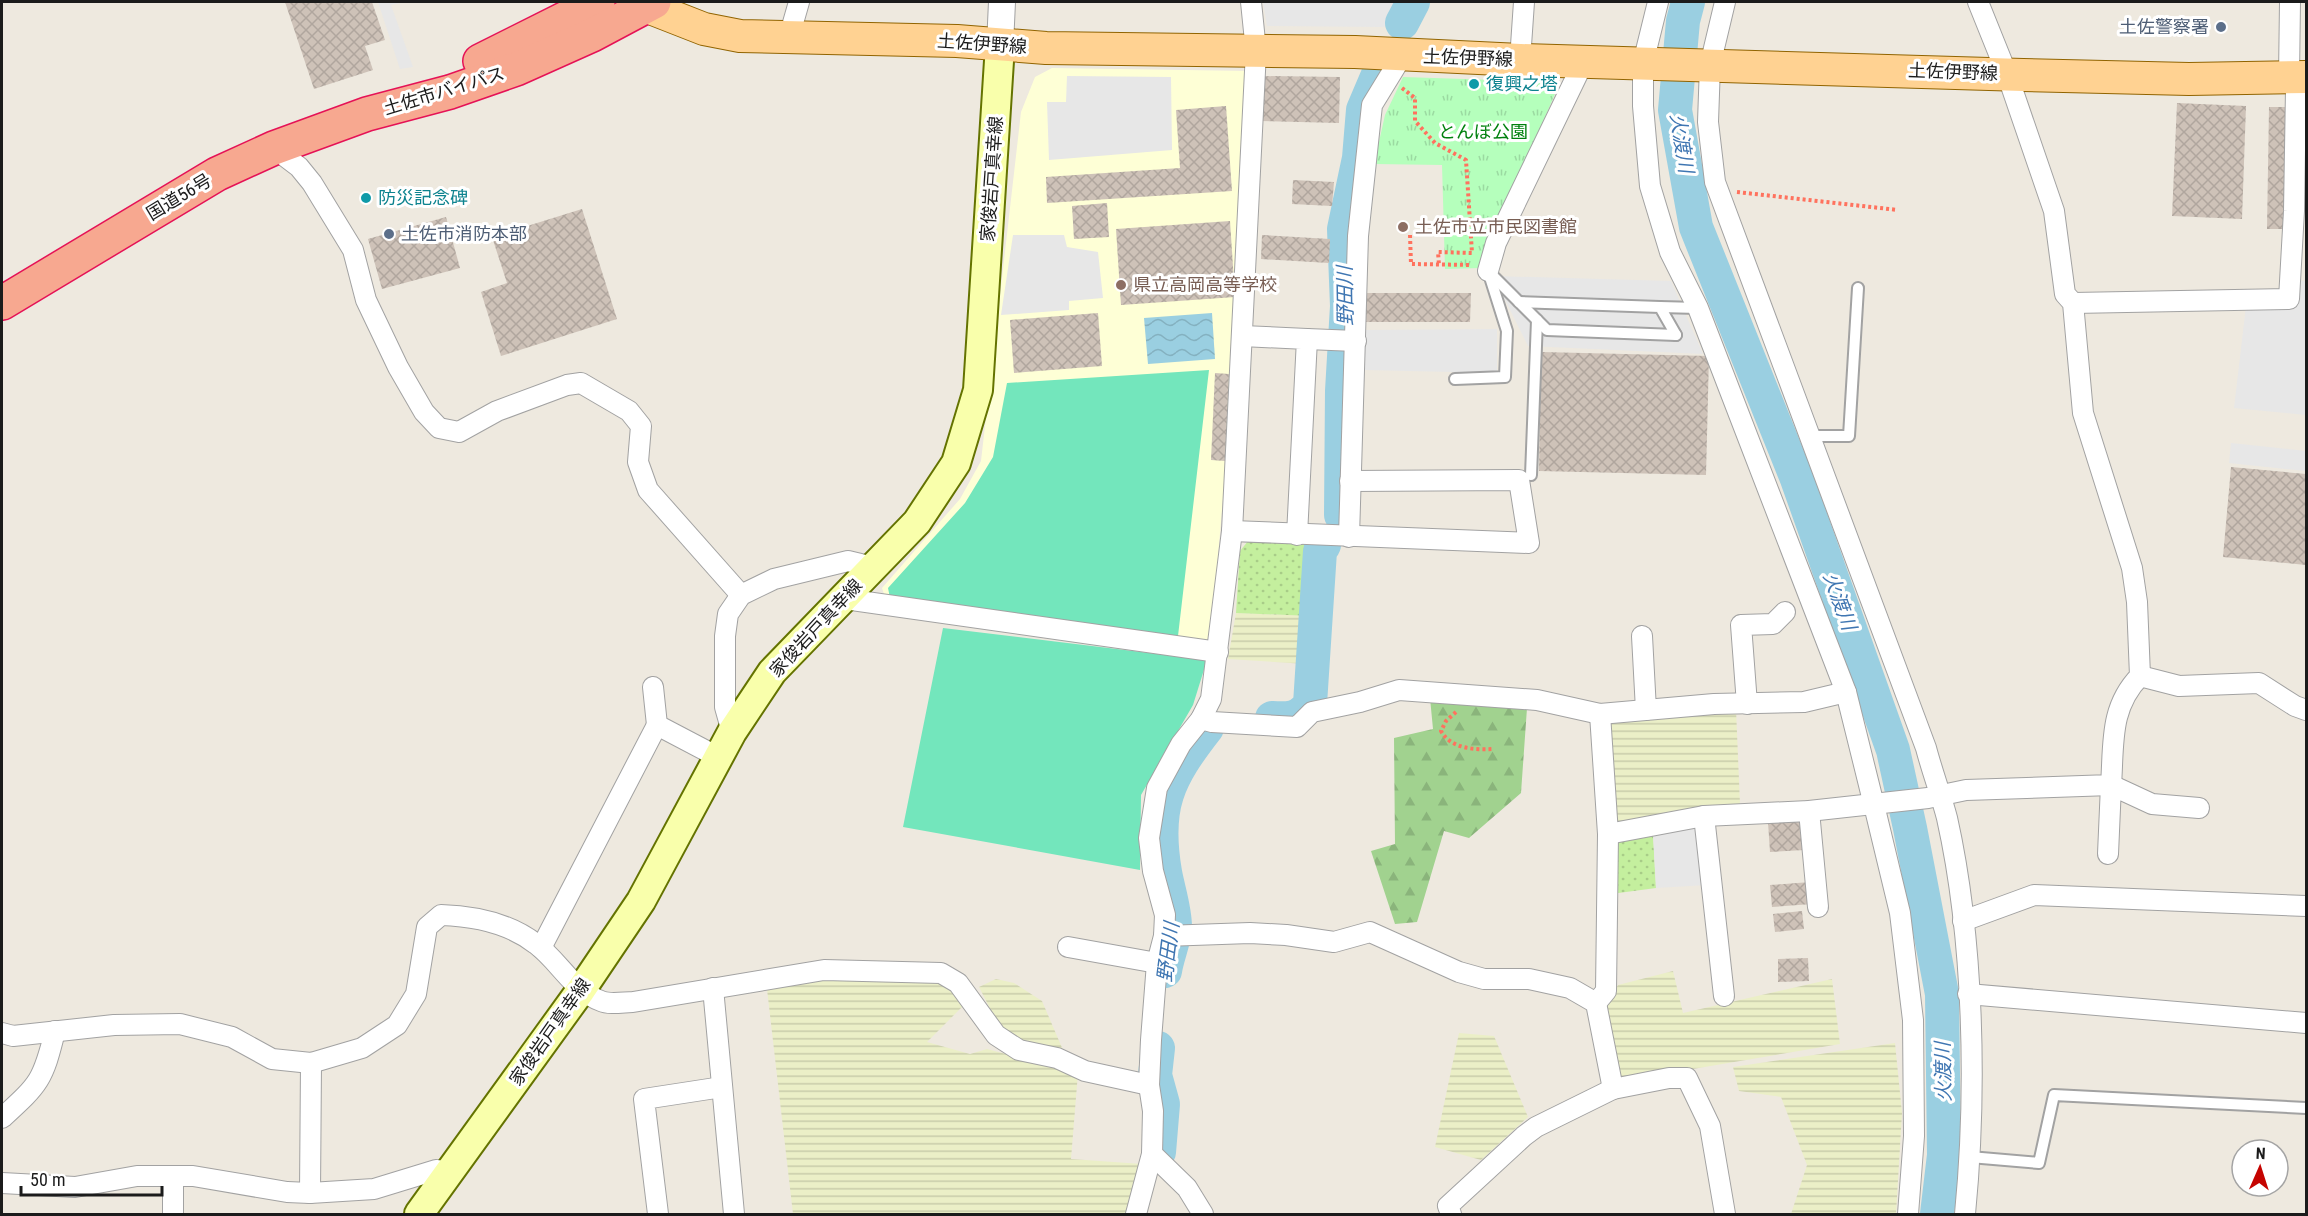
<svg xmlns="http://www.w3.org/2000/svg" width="2308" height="1216" viewBox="0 0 2308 1216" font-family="'Roboto Condensed','Noto Sans JP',sans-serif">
  <defs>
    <pattern id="farmland-rules" width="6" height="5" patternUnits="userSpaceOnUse" patternTransform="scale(1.5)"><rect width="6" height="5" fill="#ebefc7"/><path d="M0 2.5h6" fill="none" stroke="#c9ccaa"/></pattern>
    <pattern id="grass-dots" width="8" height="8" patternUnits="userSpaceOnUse" patternTransform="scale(1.5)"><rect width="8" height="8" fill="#c4ef9e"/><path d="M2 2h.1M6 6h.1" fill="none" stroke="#a8cc88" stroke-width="1.8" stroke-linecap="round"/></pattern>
    <pattern id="forest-firs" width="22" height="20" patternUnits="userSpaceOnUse" patternTransform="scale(1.5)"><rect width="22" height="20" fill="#a1d28f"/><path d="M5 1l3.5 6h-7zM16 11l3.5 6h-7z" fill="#8ab47b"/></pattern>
    <pattern id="park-tufts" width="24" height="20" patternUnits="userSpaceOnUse" patternTransform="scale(1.5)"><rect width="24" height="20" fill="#b5ffbc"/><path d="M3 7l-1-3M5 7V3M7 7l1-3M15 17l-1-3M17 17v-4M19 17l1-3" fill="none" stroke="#9bdaa1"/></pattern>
    <pattern id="water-waves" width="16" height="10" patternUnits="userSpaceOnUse" patternTransform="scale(1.5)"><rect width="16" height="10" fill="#9acfe1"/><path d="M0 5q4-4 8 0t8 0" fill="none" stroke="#84b1c0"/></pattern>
    <pattern id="building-cross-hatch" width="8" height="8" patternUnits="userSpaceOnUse" patternTransform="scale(1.5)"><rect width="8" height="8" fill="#cec2b8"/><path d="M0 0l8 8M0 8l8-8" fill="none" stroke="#b0a69e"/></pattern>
  </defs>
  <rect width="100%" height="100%" fill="#eee9df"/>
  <polygon fill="#feffd6" points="1052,68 1250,71 1235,359 1211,638 1202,646 886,600 882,588 960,499 981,461 1021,112 1035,77"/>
  <g fill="url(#farmland-rules)">
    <polygon points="1236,613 1311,616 1307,664 1228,659"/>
    <polygon points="1736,709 1740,804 1705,806 1614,823 1608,722"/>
    <polygon points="1673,971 1683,1013 1832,979 1840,1044 1622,1081 1606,1006 1618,985"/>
    <polygon points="823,979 942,979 967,1002 927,1042 970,1054 987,1049 1078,1073 1071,1159 1142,1164 1127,1214 793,1214 767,989"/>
    <polygon points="996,979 1014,983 1042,1001 1063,1050 1018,1042 999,1026 979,987"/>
    <polygon points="1459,1033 1494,1036 1528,1117 1481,1160 1435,1147"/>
    <polygon points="1895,1043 1902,1113 1896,1214 1791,1214 1807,1165 1781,1097 1739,1091 1733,1067"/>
  </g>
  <g fill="url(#grass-dots)">
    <polygon points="1248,541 1318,545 1311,616 1236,613 1240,551"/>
    <polygon points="1653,834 1656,888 1611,894 1611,840"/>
  </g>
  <polygon fill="url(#forest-firs)" points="1430,698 1527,708 1521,793 1469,838 1444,831 1417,922 1395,924 1371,851 1395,844 1394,738 1433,729"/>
  <polygon fill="url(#park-tufts)" points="1403,77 1560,82 1481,268 1445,269 1442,165 1374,164 1385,115"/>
  <g fill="#73e6bc">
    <polygon points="1209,370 1178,636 890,598 888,588 965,503 993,457 1007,383"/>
    <polygon points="943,628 1207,660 1193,705 1141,795 1140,870 903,827"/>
  </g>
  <g fill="#e7e7e7">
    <polygon points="378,2 406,2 391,5 413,67 400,69"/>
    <polygon points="1263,2 1398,2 1384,27 1267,26"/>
    <polygon points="1067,76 1171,77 1172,150 1049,160 1047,102 1066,102"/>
    <polygon points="1013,235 1064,235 1067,247 1098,252 1103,298 1069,301 1069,310 1001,315"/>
    <polygon points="1494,276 1671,281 1703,354 1528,346 1504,298 1495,291"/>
    <polygon points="2297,280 2306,281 2306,415 2234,408 2246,306 2295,304"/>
    <polygon points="1497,329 1497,373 1365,370 1365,330"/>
    <polygon points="2231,443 2306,451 2306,471 2229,463"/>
    <polygon points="1699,827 1707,885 1656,888 1653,834"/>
  </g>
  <polygon fill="url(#water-waves)" points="1212,313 1215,359 1148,364 1144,318"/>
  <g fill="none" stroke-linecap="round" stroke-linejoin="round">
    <g stroke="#9acfe1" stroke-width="34">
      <polyline points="1688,2 1683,21 1675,110 1696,227 1797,479 1893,750 1910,828 1942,994 1944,1155 1937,1214"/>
      <polyline points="1402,23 1413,2"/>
      <polyline points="1341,515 1342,391 1347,306 1344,229 1359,158 1363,110 1380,70"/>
      <path d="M1272 718C1289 719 1299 719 1310 704L1320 551 1324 545"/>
      <path d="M1165 971C1167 957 1175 939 1175 927 1175 909 1168 889 1165 872 1154 807 1167 779 1207 728"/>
      <polyline points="1158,1048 1155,1075 1163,1104 1159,1152"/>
    </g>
  </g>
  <g fill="url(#building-cross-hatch)">
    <polygon points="285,2 372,2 385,40 365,46 373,70 314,89"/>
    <polygon points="1262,76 1340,77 1339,123 1260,121"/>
    <polygon points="2177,103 2246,106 2242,219 2172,216"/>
    <polygon points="1226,106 1232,191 1047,203 1046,177 1180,168 1176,110"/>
    <polygon points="2269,107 2290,107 2288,229 2267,229"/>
    <polygon points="1293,180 1334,182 1332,206 1292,204"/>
    <polygon points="1107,203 1109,237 1074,239 1072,206"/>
    <polygon points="582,209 617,319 501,356 481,292 507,283 492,237"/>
    <polygon points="446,217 460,268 382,289 368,239"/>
    <polygon points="1230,221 1235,297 1121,305 1116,229"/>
    <polygon points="1262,235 1330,239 1329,263 1261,259"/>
    <polygon points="1365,293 1471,293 1470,322 1365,322"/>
    <polygon points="1098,313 1102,366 1014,373 1010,320"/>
    <polygon points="1541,352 1709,356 1706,475 1539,471"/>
    <polygon points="1215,373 1229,374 1225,461 1211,460"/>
    <polygon points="2231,467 2306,474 2306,565 2223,557"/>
    <polygon points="1803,820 1804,850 1770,852 1768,822"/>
    <polygon points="1810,882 1812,904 1772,907 1770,885"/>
    <polygon points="1802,911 1804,929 1775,932 1773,914"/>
    <polygon points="1808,958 1809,981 1778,982 1778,959"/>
  </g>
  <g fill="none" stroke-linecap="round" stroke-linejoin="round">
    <defs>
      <g id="service">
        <polyline points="1488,271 1547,330 1676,335"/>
        <polyline points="1519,302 1660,307 1676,335"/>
        <polyline points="1660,307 1698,308"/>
        <polyline points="1455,379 1505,377 1507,331 1489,274"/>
        <polyline points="1811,436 1849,436 1858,288"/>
        <polyline points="1531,475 1537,320"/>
        <polyline points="1970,1157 2039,1163 2054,1095 2306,1108"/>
      </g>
      <g id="minor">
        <polyline points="1658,2 1643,63 1643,106 1650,186 1670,252 1698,308 1846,692 1874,805 1900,913 1913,1020 1914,1136 1908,1214"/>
        <path d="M1725 2 1710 65 1708 122 1715 182 1926 748C1932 771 1941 795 1947 818 1974 939 1977 1091 1965 1214"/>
        <polyline points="789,37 799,2"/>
        <polyline points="1520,60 1524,2"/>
        <polyline points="274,148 299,167 312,183 353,250 366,300 398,367 424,412 439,428 459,432 497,411 567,385 581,383 629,411 641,426 638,462 648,490 741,595"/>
        <polyline points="1488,271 1496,243 1584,61"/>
        <polyline points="2073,303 2289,299 2294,211 2296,89 2289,77 2290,2"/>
        <polyline points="1242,336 1307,339 1297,535"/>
        <polyline points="1307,339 1356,341"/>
        <polyline points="1232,531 1529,543 1519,480 1350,481"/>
        <polyline points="1349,537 1358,236 1372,105 1402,56"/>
        <polyline points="845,599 1218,652"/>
        <polyline points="1642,636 1646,710"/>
        <polyline points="2140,676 2179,686 2259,683 2295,706 2306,710"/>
        <polyline points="653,687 657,725 718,757"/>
        <polyline points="1747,704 1741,625 1773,624 1785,612"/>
        <polyline points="1201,719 1212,722 1297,727 1312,712 1360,702 1399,690 1537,700 1600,714 1714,704 1804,702 1846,692"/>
        <polyline points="732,732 725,707 725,636 728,614 741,595 774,579 848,561 873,567"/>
        <polyline points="1809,811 1818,907"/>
        <polyline points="1704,816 1724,996"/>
        <path d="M1608 834 1704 816 1809 811 1928 798 1966 790 2111 785C2114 744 2109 708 2140 676L2137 602 2132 568 2083 413 2073 303 2065 294 2054 211 2007 74 1978 2"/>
        <polyline points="2108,854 2111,785 2152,804 2199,808"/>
        <polyline points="1963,921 2034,895 2306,906"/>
        <polyline points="1164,936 1250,933 1286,935 1334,942 1370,932 1459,972 1484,979 1529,979 1570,988 1596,1003 1613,1089 1669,1078 1687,1078 1710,1126 1725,1214"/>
        <polyline points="1068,947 1157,963"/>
        <polyline points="541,948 657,725"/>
        <polyline points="713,988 734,1214"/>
        <polyline points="1968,994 2306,1023"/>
        <polyline points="1596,1003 1606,991 1608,834 1600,714"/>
        <path d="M2 1033 13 1036 114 1025 180 1024 232 1037 272 1059 311 1063 362 1048 397 1025 416 994 427 927 441 915C474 916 509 923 536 944 559 961 573 991 601 1001 610 1005 624 1002 633 1002L824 970 941 973 958 983 996 1035 1019 1050 1057 1058 1085 1071 1149 1085"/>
        <path d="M2 1118C39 1084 43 1081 55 1031"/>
        <polyline points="1152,1154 1187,1188 1203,1214"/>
        <polyline points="173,1176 173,1214"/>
        <polyline points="2,1183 75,1187 137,1176 193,1176 287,1192 310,1193 374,1189 436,1170 449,1172"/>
        <polyline points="310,1193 311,1063"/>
        <polyline points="658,1214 644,1099 722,1087"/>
        <polyline points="1136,1214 1152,1154 1153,1111 1149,1085 1151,1040 1157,963 1164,936 1165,915 1153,871 1149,838 1157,788 1181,744 1201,719 1211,699 1232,531 1256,51 1251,2"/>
        <polyline points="1451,1214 1448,1206 1524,1136 1536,1127 1613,1089"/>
      </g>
      <polyline id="tertiary" points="1000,45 1002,2"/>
      <polyline id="secondary" points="419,1214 581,990 641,901 732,732 772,672 917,522 956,463 978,390 1000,45"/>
      <polyline id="primary" points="635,2 704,29 740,36 957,41 1046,48 1355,52 1520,60 2023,75 2189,79 2306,77"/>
      <g id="trunk">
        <polyline points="480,61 598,2"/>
        <polyline points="2,303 217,174 274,148 367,114 450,92 516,69 592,35 654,2"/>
      </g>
    </defs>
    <use href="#service" stroke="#a2a2a2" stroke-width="14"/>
    <use href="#minor" stroke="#a2a2a2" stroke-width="22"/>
    <use href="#tertiary" stroke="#a2a2a2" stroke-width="28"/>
    <use href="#secondary" stroke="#647300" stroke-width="32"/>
    <use href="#primary" stroke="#916400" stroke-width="34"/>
    <use href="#trunk" stroke="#e51256" stroke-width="36"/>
    <g stroke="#ff725e" stroke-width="4" stroke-dasharray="3 3" stroke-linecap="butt">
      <polyline points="1402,88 1415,98 1415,121 1435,143 1466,160 1472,253 1438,252 1439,265"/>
      <polyline points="1737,192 1898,210"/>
      <polyline points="1410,235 1411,264 1471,265"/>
      <path d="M1456 712 1446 721 1441 731C1451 749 1475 750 1493 749"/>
    </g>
    <use href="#service" stroke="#fff" stroke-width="10"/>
    <use href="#minor" stroke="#fff" stroke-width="20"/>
    <use href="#tertiary" stroke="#fff" stroke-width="26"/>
    <use href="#secondary" stroke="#f9ffab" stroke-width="28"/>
    <use href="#primary" stroke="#ffd292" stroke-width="32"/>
    <use href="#trunk" stroke="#f7a890" stroke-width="33"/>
  </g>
  <g fill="#5c6f8a" stroke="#fff" stroke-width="2">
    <circle cx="2221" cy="27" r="6"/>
    <circle cx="389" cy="234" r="6"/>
  </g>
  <g fill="#0f9aa8" stroke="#fff" stroke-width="2">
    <circle cx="1474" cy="84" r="6"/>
    <circle cx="366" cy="198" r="6"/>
  </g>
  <g fill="#8d6e63" stroke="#fff" stroke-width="2">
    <circle cx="1403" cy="227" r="6"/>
    <circle cx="1121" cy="285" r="6"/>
  </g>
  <g text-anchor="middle" stroke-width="6" stroke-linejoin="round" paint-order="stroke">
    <g font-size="18" fill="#4e5e75" stroke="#fff" text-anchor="end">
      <text x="2209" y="33">土佐警察署</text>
      <text x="401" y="240" text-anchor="start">土佐市消防本部</text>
    </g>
    <g font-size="18" fill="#1b1b1b" stroke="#fff">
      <text transform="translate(982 44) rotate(4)" y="6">土佐伊野線</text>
      <text transform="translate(1468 58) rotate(2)" y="6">土佐伊野線</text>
      <text transform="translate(1953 72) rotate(2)" y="6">土佐伊野線</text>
      <text transform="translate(444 91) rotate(-17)" y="6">土佐市バイパス</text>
      <text transform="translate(992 179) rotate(-86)" y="6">家俊岩戸真幸線</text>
      <text transform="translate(179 197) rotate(-31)" y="6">国道56号</text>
      <text transform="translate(816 628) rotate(-47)" y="6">家俊岩戸真幸線</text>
      <text transform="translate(550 1032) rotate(-55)" y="6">家俊岩戸真幸線</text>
    </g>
    <g font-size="18" fill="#0d838f" stroke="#fff" text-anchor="start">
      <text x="1486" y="90">復興之塔</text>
      <text x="378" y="204">防災記念碑</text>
    </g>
    <g font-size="18" fill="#00810e" stroke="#fff">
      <text x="1483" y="138">とんぼ公園</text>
    </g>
    <g font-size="18" fill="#785e54" stroke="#fff" text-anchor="start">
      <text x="1415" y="233">土佐市立市民図書館</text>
      <text x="1133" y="291">県立高岡高等学校</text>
    </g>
    <g font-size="20" font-style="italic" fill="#3f76b2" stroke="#fff">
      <text transform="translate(1682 143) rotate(81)" y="7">火渡川</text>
      <text transform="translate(1345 296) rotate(-91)" y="7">野田川</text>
      <text transform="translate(1840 601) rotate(70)" y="7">火渡川</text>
      <text transform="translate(1168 952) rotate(-83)" y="7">野田川</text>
      <text transform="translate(1943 1072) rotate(-91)" y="7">火渡川</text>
    </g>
  </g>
  <rect width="2308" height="1216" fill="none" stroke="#1b1b1b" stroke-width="6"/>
  <g transform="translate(2260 1168) rotate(3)"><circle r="28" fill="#ffffff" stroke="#a4a4a4" stroke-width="1.5"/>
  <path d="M0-4.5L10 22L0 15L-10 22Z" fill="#c50400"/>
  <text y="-9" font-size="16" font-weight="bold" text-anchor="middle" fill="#1b1b1b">N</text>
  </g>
  <path d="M21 1186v9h141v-9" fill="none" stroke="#1b1b1b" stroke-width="3"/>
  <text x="30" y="1186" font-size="18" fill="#1b1b1b" stroke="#ffffff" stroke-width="4.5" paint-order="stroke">50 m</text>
</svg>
